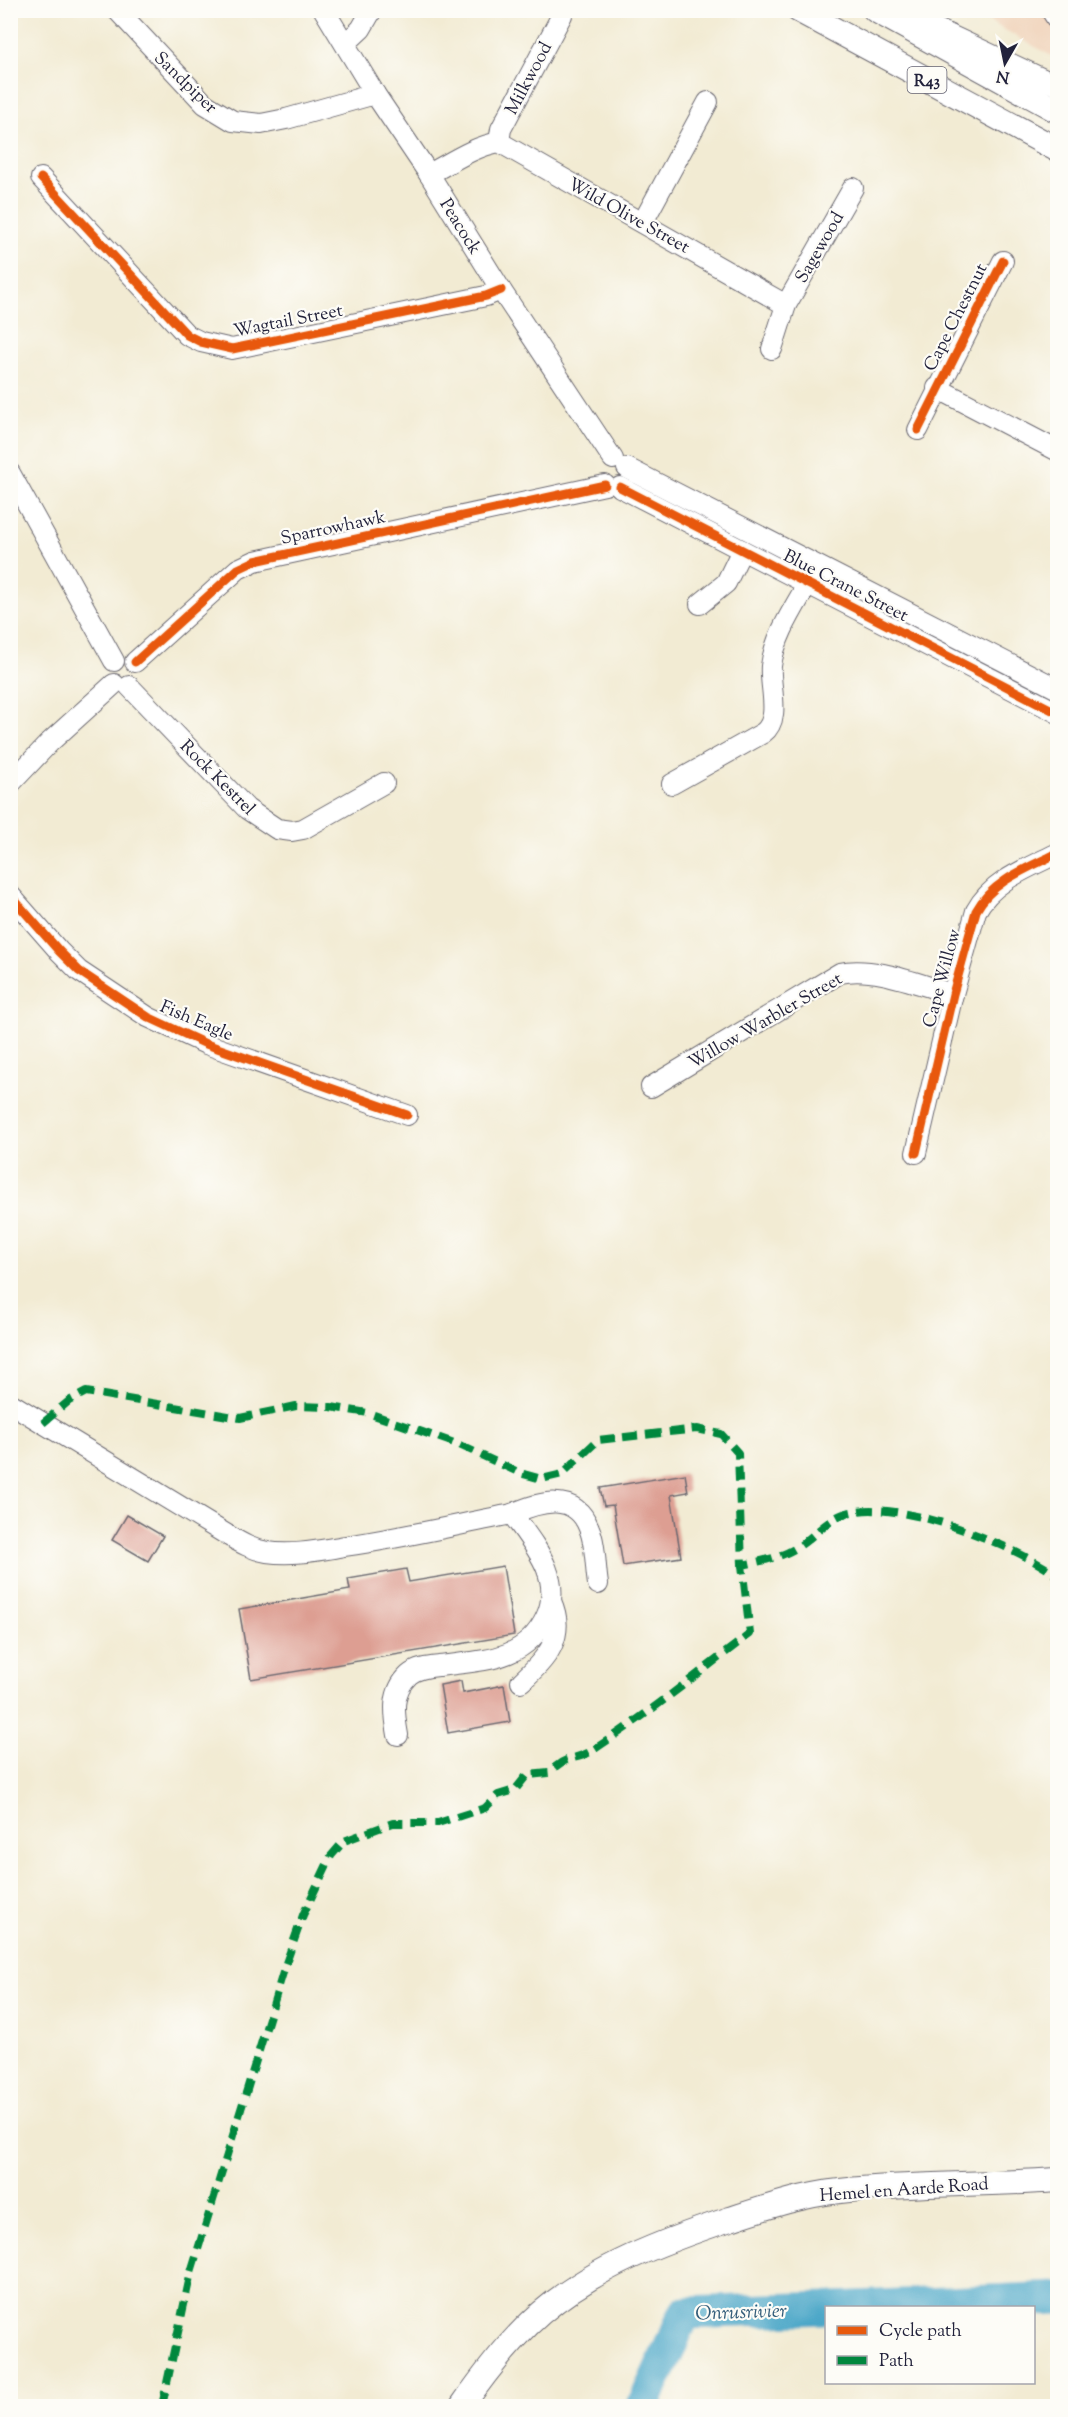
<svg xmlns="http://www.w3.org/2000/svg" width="1068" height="2417" viewBox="0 0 1068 2417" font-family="'Sorts Mill Goudy',serif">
  <rect width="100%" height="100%" fill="#fdfcf7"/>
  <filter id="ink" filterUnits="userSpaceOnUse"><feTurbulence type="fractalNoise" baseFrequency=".0167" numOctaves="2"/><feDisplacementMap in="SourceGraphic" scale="12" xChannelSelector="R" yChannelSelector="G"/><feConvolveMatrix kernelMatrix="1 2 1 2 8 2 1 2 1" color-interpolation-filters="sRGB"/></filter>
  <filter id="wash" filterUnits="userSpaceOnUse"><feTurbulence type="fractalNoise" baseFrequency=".008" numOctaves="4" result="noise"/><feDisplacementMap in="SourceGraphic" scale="24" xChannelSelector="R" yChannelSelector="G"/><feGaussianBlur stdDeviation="1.35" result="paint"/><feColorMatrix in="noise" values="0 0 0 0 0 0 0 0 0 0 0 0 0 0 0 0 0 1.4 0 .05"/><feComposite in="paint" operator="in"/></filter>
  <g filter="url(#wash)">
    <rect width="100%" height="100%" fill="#f2ebd3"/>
    <polygon fill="#f1d5bd" points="971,11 1057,11 1057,59"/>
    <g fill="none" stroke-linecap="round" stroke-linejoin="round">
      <g stroke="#48a6c7" stroke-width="33">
        <polyline points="833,2308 1058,2298"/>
        <polyline points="643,2406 685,2313 826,2308"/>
      </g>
    </g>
    <g id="blocks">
      <g fill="#dd9e92">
        <polygon points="685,1474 688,1492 671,1495 681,1557 623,1566 613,1505 604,1506 600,1488"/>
        <polygon points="127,1515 163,1536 148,1561 112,1540"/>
        <polygon points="503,1566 514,1635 251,1679 239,1609 350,1590 348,1579 406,1569 409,1582"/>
        <polygon points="461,1681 463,1693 504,1685 510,1722 448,1733 440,1685"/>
      </g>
    </g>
  </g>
  <g filter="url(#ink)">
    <use href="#blocks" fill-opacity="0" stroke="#6b6870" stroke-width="1.5"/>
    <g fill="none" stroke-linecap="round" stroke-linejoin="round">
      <defs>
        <g id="minor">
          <polyline points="117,10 205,104 233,121 261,124 286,119 375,94"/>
          <polyline points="324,10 375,94 429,174 501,290 613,459"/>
          <polyline points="897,10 1058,86"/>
          <polyline points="1051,10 1058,21"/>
          <polyline points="346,43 361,29 372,10"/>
          <polyline points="499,142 501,129 562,15"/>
          <path d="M429 174C452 162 473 147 499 142L786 305"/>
          <polyline points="41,178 187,335 201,342 232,349 486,296 501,290"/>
          <polyline points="643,222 708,102"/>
          <polyline points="772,349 786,305 853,188"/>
          <polyline points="937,388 1058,451"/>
          <polyline points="918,430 1003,261"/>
          <polyline points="627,468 1058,689"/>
          <polyline points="10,473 114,661"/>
          <polyline points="620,487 1058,713"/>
          <polyline points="700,604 726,583 742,550"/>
          <polyline points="135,662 238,569 255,561 605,485"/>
          <polyline points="129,686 247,809 277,829 292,831 303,829 384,783"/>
          <polyline points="10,784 50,742 114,684"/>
          <path d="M672 784 763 733C782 719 769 686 771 666 775 633 799 601 814 572"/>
          <polyline points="10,895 59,951 79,971 148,1017 206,1044 407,1115"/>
          <path d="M651 1087 840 973C873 965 920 985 953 994"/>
          <path d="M916 1153 953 994 976 911C992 881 1028 868 1058 853"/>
          <path d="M10 1403 229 1536C241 1543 253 1550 267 1552 293 1556 320 1550 345 1546 401 1538 456 1525 512 1514 534 1545 564 1578 546 1617 525 1662 482 1660 439 1666 429 1667 417 1668 409 1675 391 1692 394 1713 398 1735"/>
          <path d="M512 1514C539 1502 575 1491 589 1528 596 1544 595 1566 598 1584"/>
          <path d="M521 1682C547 1658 567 1637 551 1601"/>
        </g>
        <g id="major">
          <polyline points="798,10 1058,150"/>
          <polyline points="875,10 1058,111"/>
          <path d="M462 2406C485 2373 510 2340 541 2313 594 2267 664 2241 730 2219 767 2207 802 2195 840 2191 912 2183 985 2185 1058 2180"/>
        </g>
      </defs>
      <use href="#minor" stroke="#6b6870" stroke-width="22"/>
      <use href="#major" stroke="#6b6870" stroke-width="26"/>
      <use href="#minor" stroke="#fff" stroke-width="20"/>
      <use href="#major" stroke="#fff" stroke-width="24"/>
      <g stroke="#00873e" stroke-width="8" stroke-dasharray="15 8" stroke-linecap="butt">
        <path d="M43 1423 69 1401 86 1392 240 1418 296 1406 331 1407 368 1413 457 1444 520 1473 542 1479 562 1474 598 1440 697 1429 721 1434 738 1453 742 1565C762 1561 785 1557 802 1544 816 1534 830 1517 847 1513 900 1498 1014 1545 1058 1576"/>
        <path d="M162 2406 191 2272 285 1966 303 1915 331 1856 344 1841 393 1823H438L485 1808 498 1795 515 1790 527 1775 549 1773C567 1753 575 1762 593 1750 647 1715 698 1673 750 1634L742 1565"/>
      </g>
      <defs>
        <g id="cycleway">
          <polyline points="41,178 187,335 201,342 232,349 486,296 501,290"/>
          <polyline points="918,430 1003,261"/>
          <polyline points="620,487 1058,713"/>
          <polyline points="135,662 238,569 255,561 605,485"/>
          <polyline points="10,895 59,951 79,971 148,1017 206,1044 407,1115"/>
          <path d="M916 1153 953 994 976 911C992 881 1028 868 1058 853"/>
        </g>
      </defs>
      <use href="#cycleway" stroke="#fdfcf7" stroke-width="13"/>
      <use href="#cycleway" stroke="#e8590c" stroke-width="9"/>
    </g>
  </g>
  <g text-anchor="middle" stroke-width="4.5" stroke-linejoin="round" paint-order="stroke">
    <rect fill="#fdfcf7" stroke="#646373" stroke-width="1.5" x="907.5" y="67" width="39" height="26" rx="4.5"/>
    <g font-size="16" font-weight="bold" fill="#22223b">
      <text x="927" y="86">R43</text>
    </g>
    <g font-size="18" fill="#22223b" stroke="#fdfcf7">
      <text transform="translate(528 78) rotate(-62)" y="6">Milkwood</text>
      <text transform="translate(186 82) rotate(44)" y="6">Sandpiper</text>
      <text transform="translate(629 215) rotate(29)" y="6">Wild Olive Street</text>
      <text transform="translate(461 226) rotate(58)" y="6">Peacock</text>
      <text transform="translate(819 247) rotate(-60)" y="6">Sagewood</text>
      <text transform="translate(955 317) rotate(-63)" y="6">Cape Chestnut</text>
      <text transform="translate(288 320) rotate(-11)" y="6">Wagtail Street</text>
      <text transform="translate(333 527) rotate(-12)" y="6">Sparrowhawk</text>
      <text transform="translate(846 585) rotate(27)" y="6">Blue Crane Street</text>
      <text transform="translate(218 777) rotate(45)" y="6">Rock Kestrel</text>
      <text transform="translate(941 978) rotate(-75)" y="6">Cape Willow</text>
      <text transform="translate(197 1020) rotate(23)" y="6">Fish Eagle</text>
      <text transform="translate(765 1020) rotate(-30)" y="6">Willow Warbler Street</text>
      <text transform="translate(904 2189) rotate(-4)" y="6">Hemel en Aarde Road</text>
    </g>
    <g font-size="20" font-style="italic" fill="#335d7a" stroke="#fdfcf7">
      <text transform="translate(741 2311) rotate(-2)" y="7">Onrusrivier</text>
    </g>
  </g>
  <rect width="1068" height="2417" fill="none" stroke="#fdfcf7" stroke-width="36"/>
  <rect x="825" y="2306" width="210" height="78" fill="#fdfcf7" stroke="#a5a5ac" stroke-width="1.5"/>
  <rect x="837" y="2326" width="30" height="9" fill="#e8590c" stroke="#a5a5ac" stroke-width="1.5"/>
  <text x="879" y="2336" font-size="18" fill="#22223b">Cycle path</text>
  <rect x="837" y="2356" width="30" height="9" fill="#00873e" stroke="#a5a5ac" stroke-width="1.5"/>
  <text x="879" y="2366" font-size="18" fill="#22223b">Path</text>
  <g transform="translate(1005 63) rotate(189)" stroke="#fdfcf7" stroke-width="4.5" paint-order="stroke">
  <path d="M0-4.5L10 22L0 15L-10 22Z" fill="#22223b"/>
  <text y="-9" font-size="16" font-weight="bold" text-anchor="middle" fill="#22223b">N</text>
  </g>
</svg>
